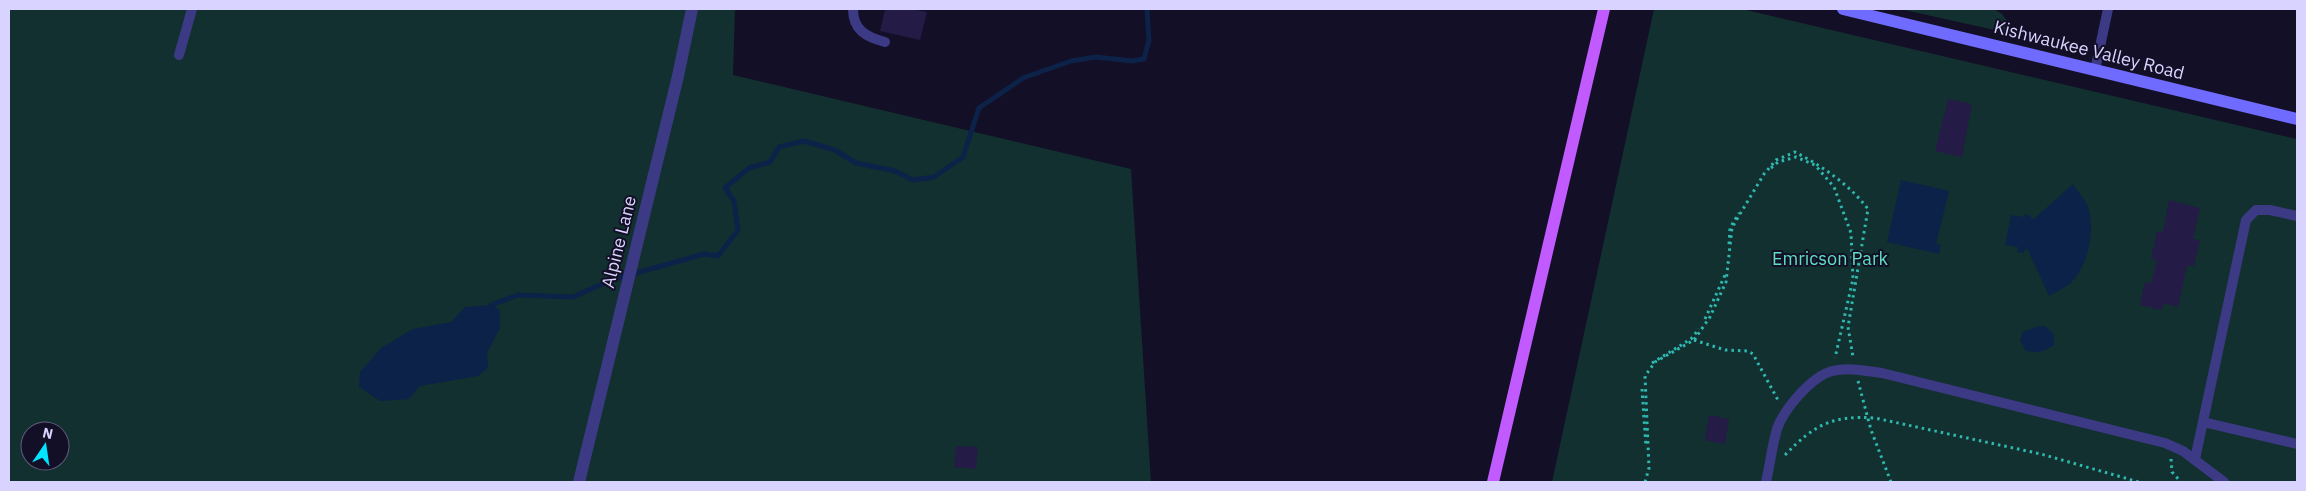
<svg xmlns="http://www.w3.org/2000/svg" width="2306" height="491" viewBox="0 0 2306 491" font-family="'IBM Plex Sans',sans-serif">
  <rect width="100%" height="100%" fill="#130f26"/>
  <g fill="#12302f" fill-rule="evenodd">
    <path d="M9 9H735L733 75 1131 169 1151 482H9ZM30 431H60V461H30Z"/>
    <polygon points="1654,9 1742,9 2297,139 2297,482 1552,482"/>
    <polygon points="1900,9 1994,9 2002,14 2017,35"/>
  </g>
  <g fill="#0c2248">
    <polygon points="1901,180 1949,191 1936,244 1941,245 1939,254 1887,242"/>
    <path d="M2073 184C2077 191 2085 199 2088 207 2095 229 2089 261 2075 278 2068 287 2058 291 2049 296L2028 250 2025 249 2024 253 2017 252 2018 247 2005 245 2011 215 2024 217 2025 214 2031 216V218L2034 219Z"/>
    <polygon points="491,305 500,310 500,328 487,353 488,368 478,376 420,386 409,399 380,401 359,387 360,372 381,348 413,329 451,322 465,307"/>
    <path d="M2045 326 2054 334V345C2046 351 2034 355 2025 350L2020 340 2023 332 2035 327Z"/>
  </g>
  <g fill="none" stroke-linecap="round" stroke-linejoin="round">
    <polyline stroke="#0c2248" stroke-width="5" points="491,305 518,295 573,297 609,281 654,268 704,254 718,256 738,230 734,201 725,188 749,168 770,162 779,147 804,141 835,150 856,163 895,171 913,180 934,177 963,157 979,108 1023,78 1071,61 1096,57 1132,61 1144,59 1149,40 1147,9"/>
  </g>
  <g fill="#241b47">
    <polygon points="885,9 911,9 927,12 920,40 880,31"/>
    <polygon points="1948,99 1972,104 1962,157 1935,151"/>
    <polygon points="2169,200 2200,208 2193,239 2200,240 2194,266 2187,265 2178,307 2164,303 2162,310 2140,305 2145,282 2151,284 2157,260 2151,259 2157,231 2163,232"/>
    <polygon points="1709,415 1729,419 1725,444 1705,440"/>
    <polygon points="956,446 978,447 976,469 954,467"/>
  </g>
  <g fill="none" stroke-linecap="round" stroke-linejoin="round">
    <g stroke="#2fb8b0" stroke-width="3" stroke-dasharray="2.5 4" stroke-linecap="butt">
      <polyline points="1771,168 1778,162 1796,157 1815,165 1834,187 1851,233 1853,279 1835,358"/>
      <polyline points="1729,244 1730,228 1739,213"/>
      <polyline points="1705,319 1725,275"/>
      <polyline points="1694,340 1725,350 1748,351 1753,354 1779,402"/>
      <polyline points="1652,363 1691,339 1699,329"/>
      <polyline points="1858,381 1871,430 1891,482"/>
      <polyline points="1642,389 1646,447"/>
      <path d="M1785 455C1814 425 1832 415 1875 418L2041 454 2139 482"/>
      <polyline points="2171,459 2172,472 2181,482"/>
      <path d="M1645 482 1649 468 1645 376 1655 362 1694 340 1710 317 1726 282 1732 228 1737 219 1764 174 1776 160 1795 152C1822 166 1850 185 1868 209L1848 327 1853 357"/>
    </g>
    <g stroke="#3d3a85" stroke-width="10">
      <path d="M853 9C853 30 866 37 885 42"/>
      <polyline points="179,55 192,9"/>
      <polyline points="2095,70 2108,9"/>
      <polyline points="2203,422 2297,444"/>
      <polyline points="2195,459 2246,220 2256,210 2270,210 2297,216"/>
      <path d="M1766 482C1770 465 1772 446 1777 429 1784 409 1811 377 1832 371 1848 367 1866 371 1882 373L2165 443 2183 451 2224 482"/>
    </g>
    <polyline stroke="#3d3a85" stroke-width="12" points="579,482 678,76 692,9"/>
    <polyline stroke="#6f6bff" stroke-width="12" points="1843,9 2297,119"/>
    <polyline stroke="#c25bff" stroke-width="12" points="1493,482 1604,9"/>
  </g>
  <g text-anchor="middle" stroke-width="4" stroke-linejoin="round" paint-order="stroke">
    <g font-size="18" fill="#d9d4ff" stroke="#130f26">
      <text transform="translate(2089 50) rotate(14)" y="6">Kishwaukee Valley Road</text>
      <text transform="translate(619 242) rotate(-76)" y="6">Alpine Lane</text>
    </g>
    <g font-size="18" fill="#5fe0c0" stroke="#130f26">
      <text x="1830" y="265">Emricson Park</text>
    </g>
  </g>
  <rect width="2306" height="491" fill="none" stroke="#d9d4ff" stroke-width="20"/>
  <g transform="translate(45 446) rotate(13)"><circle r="24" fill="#130f26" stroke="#625e7d"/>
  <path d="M0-4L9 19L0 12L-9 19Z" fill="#00e5ff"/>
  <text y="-8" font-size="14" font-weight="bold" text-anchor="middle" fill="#d9d4ff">N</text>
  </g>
</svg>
